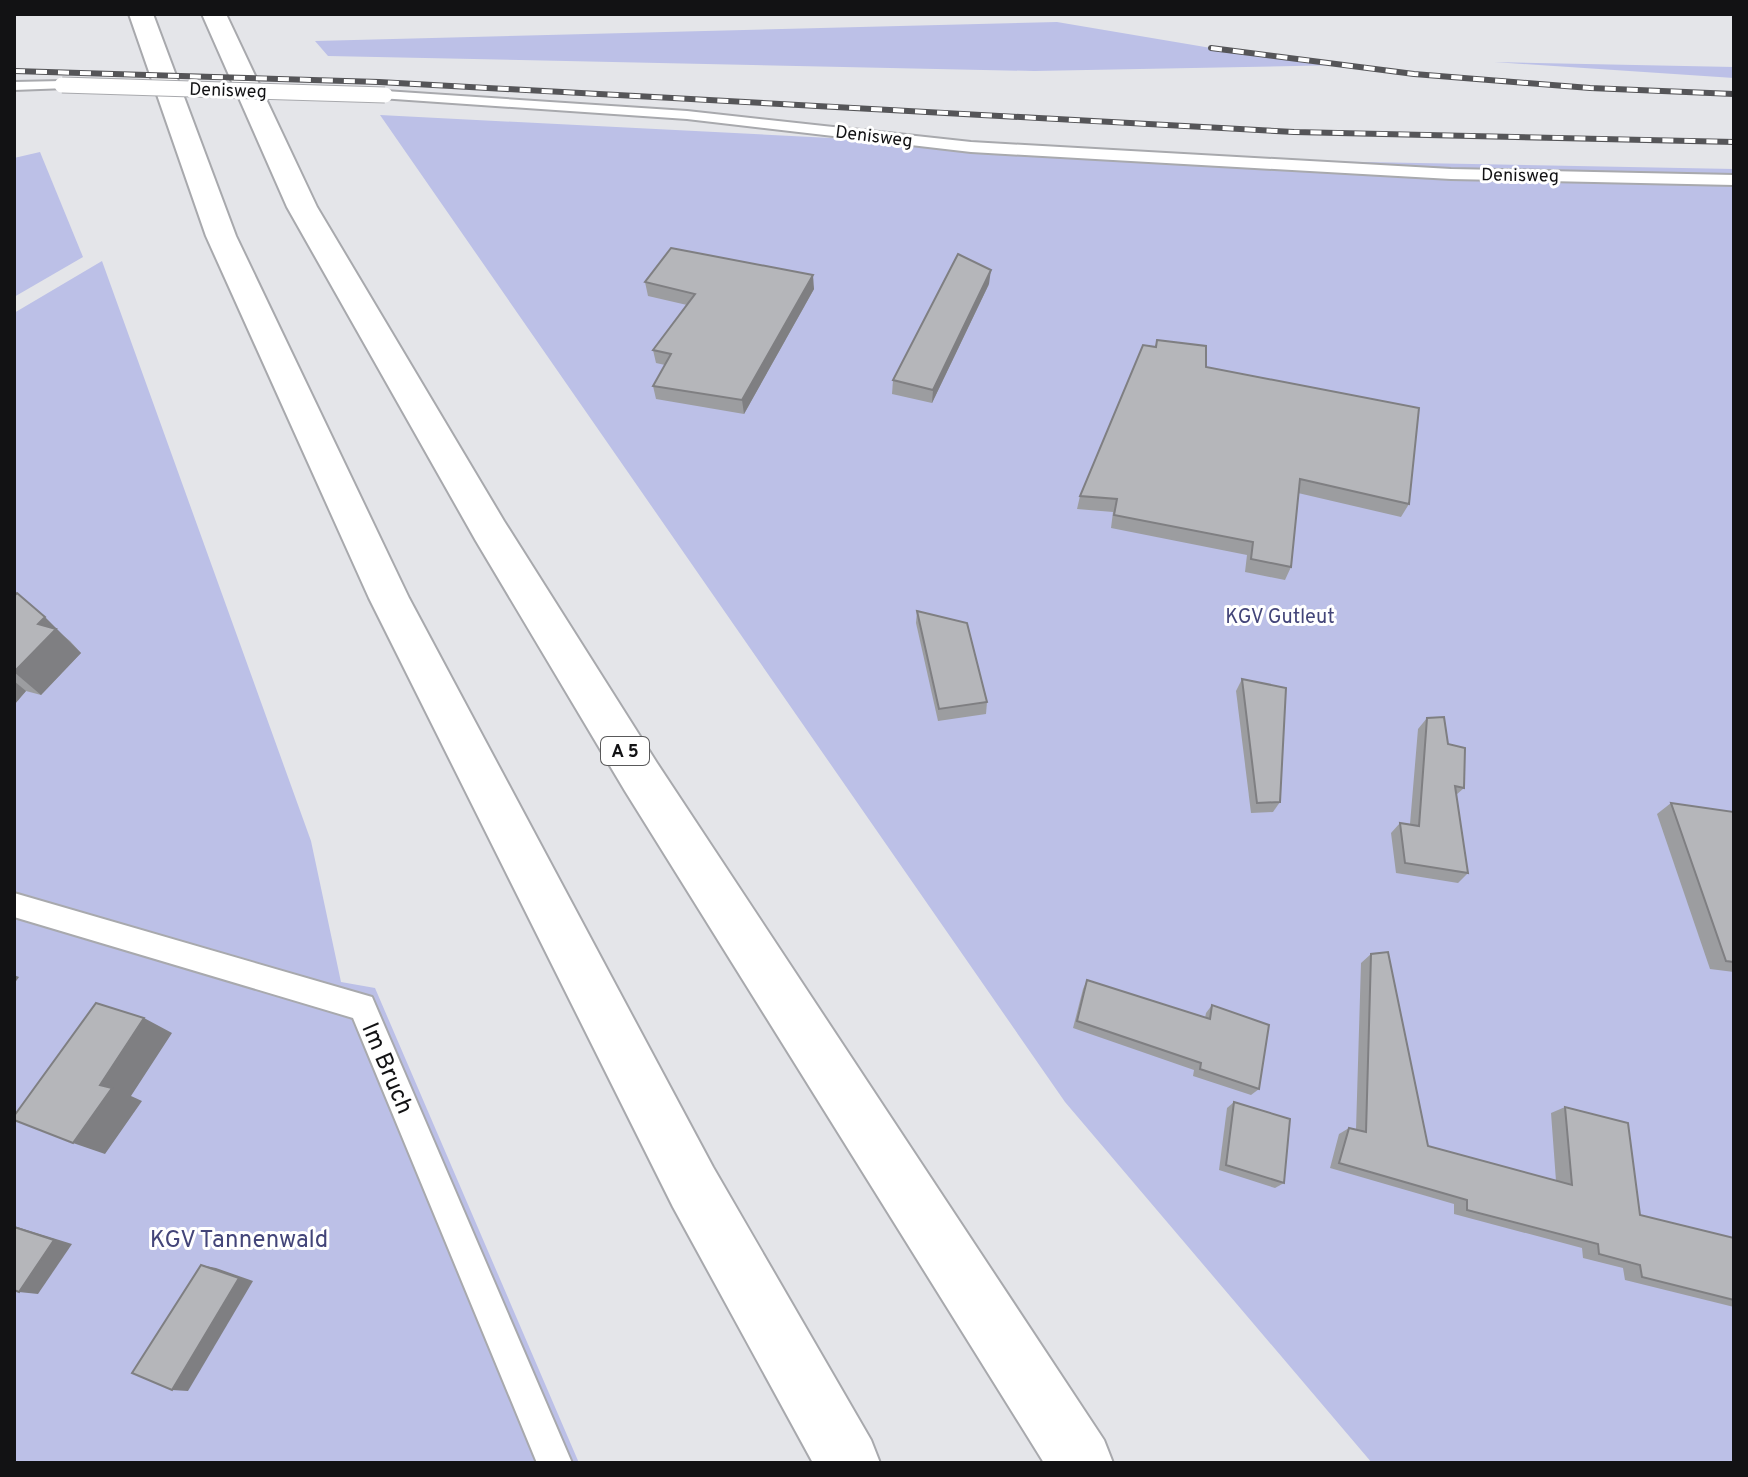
<svg xmlns="http://www.w3.org/2000/svg" width="1748" height="1477" viewBox="0 0 1748 1477" font-family="Overpass,sans-serif">
  <rect width="100%" height="100%" fill="#e4e5e9"/>
  <g fill="#bcc0e7">
    <polygon points="1057,22 1211,48 1345,65 1034,71 328,56 315,41"/>
    <polygon points="1494,62 1734,67 1734,78"/>
    <polygon points="380,115 1262,160 1734,169 1734,1463 1372,1463 1065,1102"/>
    <polygon points="40,152 83,257 14,297 14,158"/>
    <polygon points="102,261 311,841 341,982 375,988 579,1463 14,1463 14,313"/>
  </g>
  <g fill="none" stroke-linecap="round" stroke-linejoin="round">
    <defs>
      <g id="lane">
        <polygon points="62,81 67,82 67,88 14,90 14,82"/>
        <polygon points="385,91 687,111 971,142 1451,169 1734,175 1734,185 1451,179 971,152 687,119 380,98 380,92"/>
        <polygon points="14,893 372,997 572,1463 537,1463 353,1018 14,917"/>
      </g>
      <g id="highway">
        <polygon points="129,14 153,14 236,236 409,598 713,1167 871,1440 880,1463 813,1463 673,1207 369,598 206,236"/>
        <polygon points="202,14 226,14 317,207 504,521 657,763 1104,1440 1113,1463 1044,1463 625,791 476,541 287,207"/>
      </g>
    </defs>
    <use href="#lane" stroke="#a8a9ad" stroke-width="4"/>
    <use href="#highway" stroke="#a8a9ad" stroke-width="4"/>
    <use href="#lane" fill="#fff" fill-rule="evenodd"/>
    <use href="#highway" fill="#fff" fill-rule="evenodd"/>
    <defs>
      <g id="rail">
        <polyline points="1211,48 1414,74 1590,88 1734,94"/>
        <polyline points="14,71 379,82 1294,132 1734,142"/>
      </g>
    </defs>
    <use href="#rail" stroke="#555558" stroke-width="6"/>
    <use href="#rail" stroke="#fff" stroke-width="4" stroke-dasharray="11" stroke-linecap="butt"/>
    <defs>
      <polyline id="lane-bridge" points="62,85 385,95"/>
    </defs>
    <use href="#lane-bridge" stroke="#a8a9ad" stroke-width="17" stroke-linecap="butt"/>
    <use href="#lane-bridge" stroke="#fff" stroke-width="15"/>
  </g>
  <g fill="#9c9da0">
    <polygon points="645,282 814,289 744,414 656,399 653,386 665,365 656,363 653,350 687,305 648,296"/>
    <polygon points="989,284 932,403 892,394 893,380"/>
    <polygon points="1157,340 1206,367 1409,504 1401,517 1298,493 1291,567 1285,580 1245,572 1247,555 1111,528 1113,512 1077,509 1080,496 1155,347"/>
    <polygon points="14,596 70,641 81,653 41,695 26,691 14,705"/>
    <polygon points="917,611 987,702 986,714 938,721 916,623"/>
    <polygon points="1242,679 1280,802 1273,812 1251,813 1236,691"/>
    <polygon points="1427,718 1448,744 1464,788 1456,795 1468,873 1458,883 1396,873 1391,833 1400,823 1410,824 1418,729"/>
    <polygon points="1671,803 1734,812 1734,972 1710,969 1657,814"/>
    <polygon points="1371,954 1428,1146 1556,1181 1551,1113 1565,1107 1640,1215 1734,1238 1734,1307 1625,1280 1623,1268 1583,1258 1582,1248 1454,1214 1454,1204 1330,1168 1339,1134 1349,1128 1356,1130 1361,963"/>
    <polygon points="1087,980 1205,1018 1206,1013 1212,1005 1259,1089 1251,1095 1193,1076 1194,1070 1073,1028 1083,989"/>
    <polygon points="1234,1102 1284,1183 1275,1188 1219,1170 1227,1108"/>
  </g>
  <g fill="#7f7f82">
    <polygon points="991,270 989,284 932,403 933,390"/>
    <polygon points="813,275 814,289 744,414 742,400"/>
    <polygon points="45,617 81,653 41,695 14,672 38,624"/>
    <polygon points="14,681 26,691 14,705"/>
    <polygon points="14,975 19,977 14,984"/>
    <polygon points="144,1018 172,1033 131,1096 142,1101 105,1154 73,1143 100,1085"/>
    <polygon points="14,1226 72,1244 38,1294 19,1292"/>
    <polygon points="201,1265 216,1268 253,1281 188,1391 172,1390"/>
  </g>
  <g fill="#b5b6ba" stroke="#7f7f82" stroke-width="2">
    <polygon points="671,248 813,275 742,400 653,386 671,354 653,350 695,294 645,282"/>
    <polygon points="958,254 991,270 933,390 893,380"/>
    <polygon points="1157,340 1206,346 1206,367 1419,408 1409,504 1300,479 1291,567 1251,559 1253,542 1114,515 1117,499 1080,496 1143,345 1156,347"/>
    <polygon points="17,593 45,617 38,624 56,629 14,672 14,596"/>
    <polygon points="917,611 967,623 987,702 939,709"/>
    <polygon points="1242,679 1286,688 1280,802 1257,803"/>
    <polygon points="1444,717 1448,744 1465,748 1464,788 1455,786 1468,873 1405,863 1400,823 1419,826 1427,718"/>
    <polygon points="1671,803 1734,812 1734,962 1726,961"/>
    <polygon points="1388,952 1428,1146 1572,1185 1565,1107 1628,1123 1640,1215 1734,1238 1734,1300 1642,1277 1640,1265 1599,1254 1598,1244 1467,1210 1467,1200 1339,1163 1349,1128 1366,1132 1371,954"/>
    <polygon points="1087,980 1210,1019 1212,1005 1269,1025 1259,1089 1200,1069 1201,1063 1077,1021"/>
    <polygon points="96,1003 144,1018 100,1085 112,1088 73,1143 14,1120 14,1116"/>
    <polygon points="1234,1102 1290,1119 1284,1183 1226,1165"/>
    <polygon points="14,1227 54,1240 19,1292 14,1290"/>
    <polygon points="201,1265 239,1278 172,1390 132,1373"/>
  </g>
  <g text-anchor="middle" stroke-width="6" stroke-linejoin="round" paint-order="stroke">
    <g font-size="18" fill="#121214" stroke="#fff">
      <text transform="translate(228 90) rotate(2)" y="6">Denisweg</text>
      <text transform="translate(874 136) rotate(7)" y="6">Denisweg</text>
      <text transform="translate(1520 175) rotate(1)" y="6">Denisweg</text>
    </g>
    <rect fill="#fff" stroke="#59595a" stroke-width="2" x="601" y="737" width="48" height="28" rx="6"/>
    <g font-size="18" font-weight="bold" fill="#121214">
      <text x="625" y="757">A 5</text>
    </g>
    <g font-size="20" fill="#434579" stroke="#fff">
      <text x="1280" y="623">KGV Gutleut</text>
    </g>
    <g font-size="24" fill="#121214" stroke="#fff">
      <text transform="translate(388 1068) rotate(67)" y="8">Im Bruch</text>
    </g>
    <g font-size="24" fill="#434579" stroke="#fff">
      <text x="239" y="1247">KGV Tannenwald</text>
    </g>
  </g>
  <rect width="1748" height="1477" fill="none" stroke="#121214" stroke-width="32"/>
</svg>
